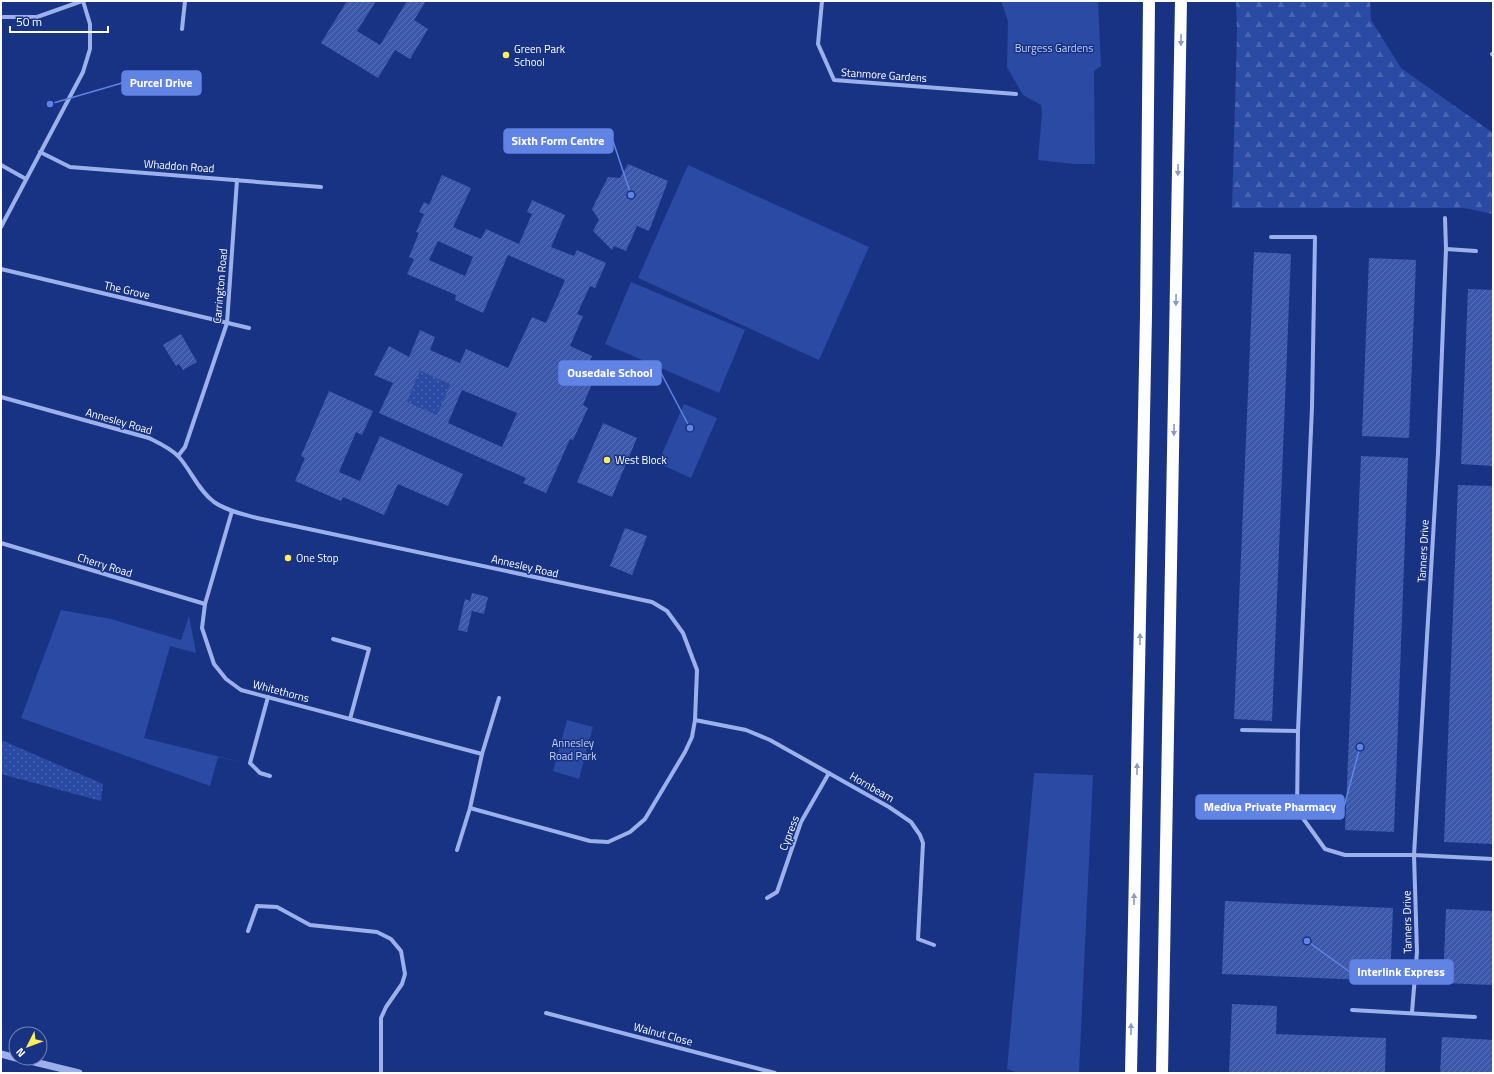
<svg xmlns="http://www.w3.org/2000/svg" width="1494" height="1074" viewBox="0 0 1494 1074" font-family="'Titillium Web',sans-serif">
  <defs>
    <pattern id="forest-firs" width="22" height="20" patternUnits="userSpaceOnUse"><rect width="22" height="20" fill="#2a4aa3"/><path d="M5 1l3.5 6h-7zM16 11l3.5 6h-7z" fill="#4a65b1"/></pattern>
    <pattern id="garden-dots" width="8" height="8" patternUnits="userSpaceOnUse"><rect width="8" height="8" fill="#2a4aa3"/><path d="M2 2h.1M6 6h.1" fill="none" stroke="#4a65b1" stroke-width="1.8" stroke-linecap="round"/></pattern>
    <pattern id="building-hatch" width="6" height="6" patternUnits="userSpaceOnUse"><rect width="6" height="6" fill="#3c58ab"/><path d="M-1 1l2-2M0 6l6-6M5 7l2-2" fill="none" stroke="#5971b8"/></pattern>
  </defs>
  <rect width="100%" height="100%" fill="#183384"/>
  <polygon fill="url(#forest-firs)" points="1236,1 1370,1 1371,20 1401,68 1493,133 1493,214 1464,208 1232,208 1237,32"/>
  <g fill="#2a4aa3">
    <polygon points="1001,1 1098,1 1101,66 1094,71 1095,164 1073,164 1038,160 1042,113 1041,105 1023,95 1007,67 1008,21"/>
    <polygon points="688,165 869,247 819,360 638,278"/>
    <polygon points="631,282 745,330 719,393 605,344"/>
    <polygon points="684,404 717,418 691,478 658,463"/>
    <polygon points="61,610 111,619 181,640 189,616 196,653 170,646 144,738 245,763 218,757 210,786 21,718"/>
    <polygon points="567,720 593,727 579,779 553,771"/>
    <polygon points="1034,773 1093,775 1079,1073 1018,1073 1007,1069"/>
  </g>
  <g fill="url(#garden-dots)">
    <polygon points="420,371 450,384 437,415 407,402"/>
    <polygon points="1,740 103,784 101,801 1,774"/>
  </g>
  <g fill="url(#building-hatch)" fill-rule="evenodd">
    <polygon points="347,1 376,1 357,31 380,45 407,1 426,1 414,20 428,29 410,59 395,50 378,78 321,43"/>
    <polygon points="628,164 668,181 649,231 637,226 626,251 614,246 612,250 593,231 599,220 592,209 608,177 620,178"/>
    <path d="M442 175 471 188 453 227 481 239 486 229 519 244 532 214 527 212 532 200 565 215 551 247 574 256 577 250 606 263 595 288 590 286 577 314 583 316 570 346 592 356 589 362 599 367 583 405 588 408 573 440 570 439 546 493 523 483 526 478 379 413 393 383 374 375 389 346 409 357 420 330 435 337 430 350 460 363 466 349 508 368 532 317 546 323 565 280 508 255 483 313 455 300 456 295 407 274 414 259 409 257 419 233 416 232 424 214 419 212 424 202 429 205ZM438 241 473 257 465 276 429 260ZM420 371 450 384 437 415 407 402ZM462 390 517 413 502 447 448 423Z"/>
    <polygon points="1254,252 1291,254 1272,721 1234,719"/>
    <polygon points="1369,258 1416,260 1409,438 1362,436"/>
    <polygon points="1468,289 1493,290 1493,466 1461,464"/>
    <polygon points="181,334 197,362 183,370 179,364 176,366 163,345"/>
    <polygon points="329,391 373,411 362,435 356,432 339,472 360,481 380,436 463,474 448,506 398,484 384,515 343,497 341,501 295,481 305,458 301,456"/>
    <polygon points="603,423 637,438 612,497 577,482"/>
    <polygon points="1361,456 1408,458 1394,832 1345,830"/>
    <polygon points="1458,485 1493,486 1493,844 1444,842"/>
    <polygon points="625,528 647,536 632,575 610,566"/>
    <polygon points="472,593 488,597 484,614 472,611 467,632 458,630 465,599 470,601"/>
    <polygon points="1225,901 1393,908 1390,981 1222,974"/>
    <polygon points="1446,909 1493,911 1493,985 1443,983"/>
    <polygon points="1232,1004 1277,1006 1276,1034 1386,1038 1385,1073 1229,1073"/>
    <polygon points="1442,1037 1493,1040 1493,1073 1440,1073"/>
  </g>
  <g fill="none" stroke-linecap="round" stroke-linejoin="round">
    <g stroke="#9cb1ec" stroke-width="4">
      <polyline points="822,1 818,44 834,80 1016,94"/>
      <polyline points="1,17 37,17 82,1"/>
      <polyline points="182,29 185,1"/>
      <polyline points="1492,54 1493,55"/>
      <polyline points="40,152 70,167 321,187"/>
      <polyline points="1,165 26,179"/>
      <polyline points="1445,218 1446,249"/>
      <polyline points="1,227 83,72 90,49 90,24 83,1"/>
      <polyline points="1271,237 1315,237 1312,407 1298,731 1297,810 1325,849 1345,855 1414,855 1417,952 1412,1012"/>
      <polyline points="1476,251 1446,249 1438,453 1414,855 1493,859"/>
      <polyline points="1,269 249,328"/>
      <path d="M1 397 149 438C159 443 170 448 178 456 191 470 198 490 214 502 227 511 243 514 257 518L652 602 667 611 683 633 697 670 695 720 692 737 685 752 645 819 630 832 608 842 590 841 470 808"/>
      <polyline points="178,456 185,447 227,323 237,180"/>
      <polyline points="232,511 205,604 202,628 214,664 226,679 241,690 482,754"/>
      <polyline points="1,543 205,604"/>
      <polyline points="333,639 369,649 350,719"/>
      <polyline points="268,697 250,763 260,773 270,776"/>
      <polyline points="695,720 746,730 770,740 889,807 911,822 920,835 923,843 918,939 934,945"/>
      <polyline points="1242,730 1298,731"/>
      <polyline points="457,850 470,808 482,754 499,698"/>
      <polyline points="767,898 777,892 801,822 829,773"/>
      <polyline points="248,931 257,906 277,907 310,925 377,932 391,939 401,951 405,974 402,984 386,1007 381,1018 381,1073"/>
      <polyline points="1352,1010 1475,1017"/>
      <polyline points="546,1013 775,1073"/>
    </g>
    <g stroke="#9cb1ec" stroke-width="7">
      <polyline points="1,1054 16,1058"/>
      <polyline points="18,1058 79,1073"/>
    </g>
    <g stroke="#fff" stroke-width="12">
      <polyline points="1131,1073 1146,315 1149,1"/>
      <polyline points="1162,1073 1181,1"/>
    </g>
  </g>
  <defs><path id="oneway-solid" d="M-6-.8H1V-3.2L6.5 0L1 3.2V.8H-6Z"/></defs>
  <g fill="#8c99c2">
    <use href="#oneway-solid" transform="translate(1181 40) rotate(91)"/>
    <use href="#oneway-solid" transform="translate(1178 170) rotate(91)"/>
    <use href="#oneway-solid" transform="translate(1176 300) rotate(91)"/>
    <use href="#oneway-solid" transform="translate(1174 430) rotate(91)"/>
    <use href="#oneway-solid" transform="translate(1140 639) rotate(-89)"/>
    <use href="#oneway-solid" transform="translate(1137 769) rotate(-89)"/>
    <use href="#oneway-solid" transform="translate(1134 899) rotate(-89)"/>
    <use href="#oneway-solid" transform="translate(1131 1029) rotate(-89)"/>
  </g>
  <g fill="#ffee58" stroke="#183384" stroke-width="1.5">
    <circle cx="506" cy="55" r="4"/>
    <circle cx="607" cy="460" r="4"/>
    <circle cx="288" cy="558" r="4"/>
  </g>
  <g text-anchor="middle" stroke-width="3" stroke-linejoin="round" paint-order="stroke">
    <g font-size="11" fill="#c1d0f9" stroke="#183384">
      <text x="1054" y="52">Burgess Gardens</text>
      <text x="573" y="747">Annesley<tspan x="573" dy="13">Road Park</tspan></text>
    </g>
    <g font-size="11" fill="#fff" stroke="#183384" text-anchor="start">
      <text x="514" y="53">Green Park<tspan x="514" dy="13">School</tspan></text>
      <text x="615" y="464">West Block</text>
      <text x="296" y="562">One Stop</text>
    </g>
    <g font-size="11" fill="#fff" stroke="#183384">
      <text transform="translate(884 75) rotate(4)" y="4">Stanmore Gardens</text>
      <text transform="translate(179 166) rotate(4)" y="4">Whaddon Road</text>
      <text transform="translate(220 286) rotate(-85)" y="4">Carrington Road</text>
      <text transform="translate(127 290) rotate(13)" y="4">The Grove</text>
      <text transform="translate(119 421) rotate(16)" y="4">Annesley Road</text>
      <text transform="translate(1423 551) rotate(-87)" y="4">Tanners Drive</text>
      <text transform="translate(105 565) rotate(17)" y="4">Cherry Road</text>
      <text transform="translate(525 566) rotate(13)" y="4">Annesley Road</text>
      <text transform="translate(281 691) rotate(15)" y="4">Whitethorns</text>
      <text transform="translate(872 787) rotate(30)" y="4">Hornbeam</text>
      <text transform="translate(789 833) rotate(-69)" y="4">Cypress</text>
      <text transform="translate(1407 922) rotate(-91)" y="4">Tanners Drive</text>
      <text transform="translate(663 1034) rotate(15)" y="4">Walnut Close</text>
    </g>
  </g>
  <path fill="none" stroke="#6183e4" stroke-width="1.5" d="M50 104L122 83M631 195L613 141M690 428L661 373M1360 747L1344 807M1307 941L1350 972"/>
  <g fill="#6183e4" stroke="#183384" stroke-width="1.5">
    <circle cx="50" cy="104" r="4"/>
    <circle cx="631" cy="195" r="4"/>
    <circle cx="690" cy="428" r="4"/>
    <circle cx="1360" cy="747" r="4"/>
    <circle cx="1307" cy="941" r="4"/>
  </g>
  <g fill="#6183e4" stroke="#6183e4" stroke-width="1.5">
    <rect x="122" y="71" width="79" height="24" rx="4"/>
    <rect x="504" y="129" width="109" height="24" rx="4"/>
    <rect x="559" y="361" width="102" height="24" rx="4"/>
    <rect x="1196" y="795" width="148" height="24" rx="4"/>
    <rect x="1350" y="960" width="103" height="24" rx="4"/>
  </g>
  <g font-size="12" text-anchor="middle" font-weight="bold" fill="#fff">
    <text x="161" y="87">Purcel Drive</text>
    <text x="558" y="145">Sixth Form Centre</text>
    <text x="610" y="377">Ousedale School</text>
    <text x="1270" y="811">Mediva Private Pharmacy</text>
    <text x="1401" y="976">Interlink Express</text>
  </g>
  <rect width="1494" height="1074" fill="none" stroke="#ffffff" stroke-width="4"/>
  <g transform="translate(28 1046) rotate(228)"><circle r="19" fill="#183384" stroke="#7485b5"/>
  <path d="M0-3L7 15L0 10L-7 15Z" fill="#ffee58"/>
  <text y="-6" font-size="11" font-weight="bold" text-anchor="middle" fill="#ffffff">N</text>
  </g>
  <path d="M10 26v6h98v-6" fill="none" stroke="#ffffff" stroke-width="2"/>
  <text x="16" y="26" font-size="12" fill="#ffffff" stroke="#183384" stroke-width="3" paint-order="stroke">50 m</text>
</svg>
